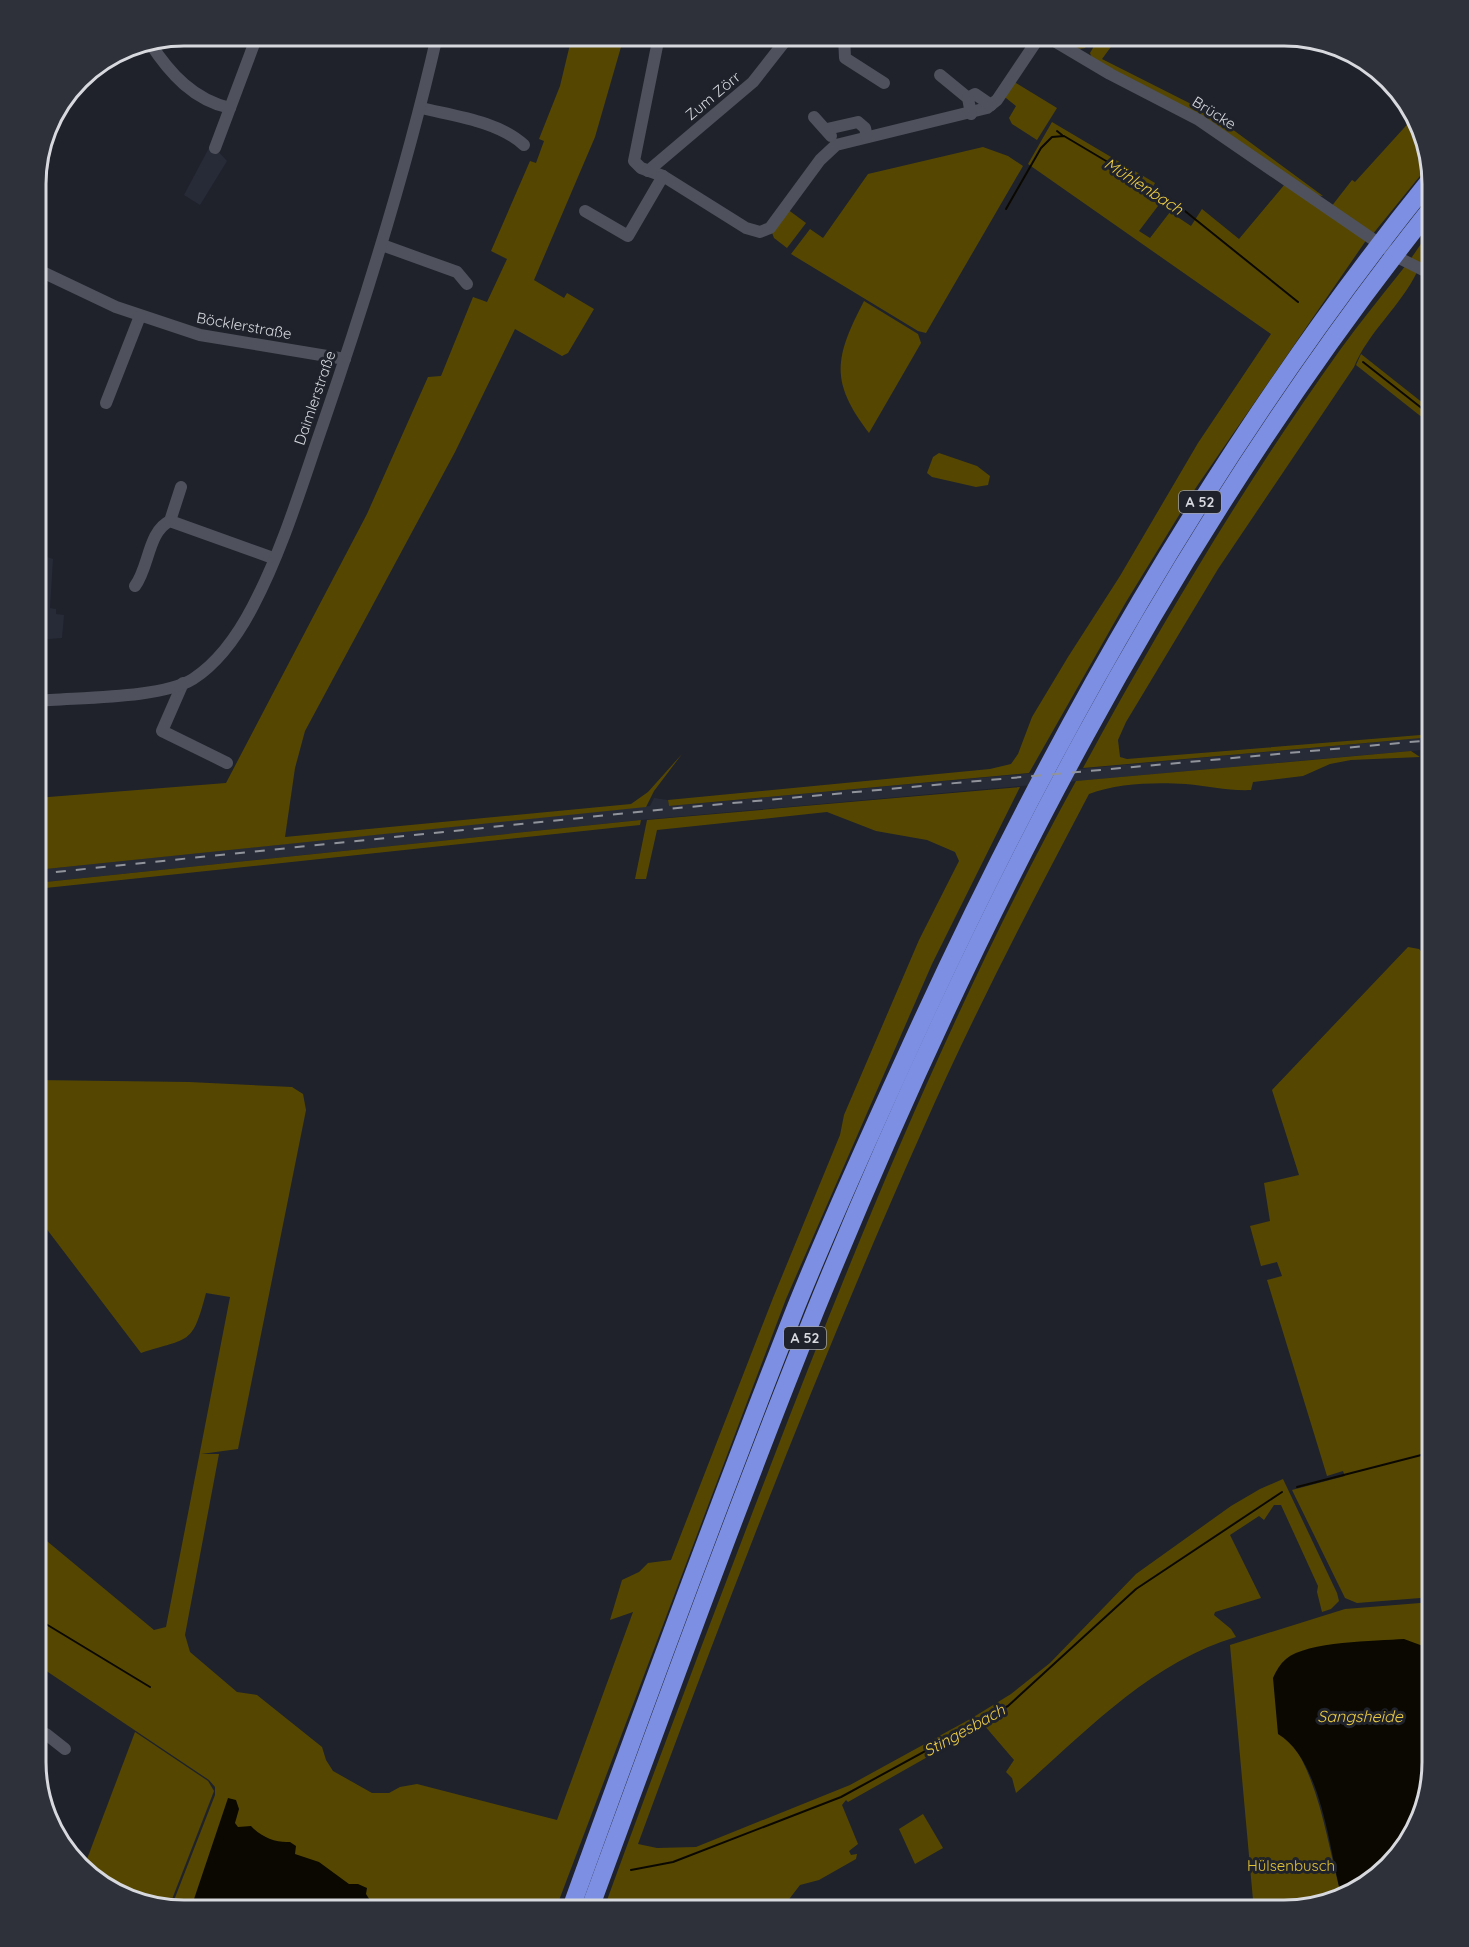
<svg xmlns="http://www.w3.org/2000/svg" width="1469" height="1947" viewBox="0 0 1469 1947" font-family="Quicksand,sans-serif">
  <rect width="100%" height="100%" fill="#1f222b"/>
  <g fill="#272b38">
    <polygon points="210,146 215,148 227,161 200,205 184,195"/>
    <polygon points="41,555 53,559 50,608 56,609 56,614 64,615 62,638 36,640 36,566"/>
    <polygon points="1433,737 1433,749 641,820 36,883 36,870 650,806 654,798 668,800 669,806"/>
  </g>
  <g fill="#554702">
    <polygon points="572,36 615,36 623,40 595,137 534,280 564,298 567,293 594,309 568,353 562,356 515,329 455,452 305,731 295,768 285,837 631,804 648,792 682,754 654,791 646,807 36,870 36,798 226,783 367,514 428,377 441,376 473,297 487,302 507,259 491,251 530,161 536,163 544,141 539,139 560,86"/>
    <polygon points="1057,36 1094,36 1085,48 1079,49"/>
    <polygon points="1100,36 1119,36 1102,59 1213,115 1323,196 1314,195 1092,58 1090,53"/>
    <polygon points="1011,80 1057,108 1037,140 1012,124 1009,118 1016,106 1001,94"/>
    <polygon points="1413,118 1428,166 1372,235 1331,207 1352,180 1355,182"/>
    <polygon points="1052,122 1155,183 1149,194 1161,202 1139,231 1150,238 1170,212 1191,226 1202,209 1239,239 1285,184 1367,239 1195,489 1126,602 1029,773 669,806 668,800 990,769 1011,764 1018,754 1032,717 1068,657 1120,576 1198,443 1271,334 1028,164"/>
    <polygon points="983,147 1008,156 1023,166 926,333 918,331 791,254 810,229 823,238 868,174"/>
    <polygon points="787,209 806,223 787,248 774,238 771,230"/>
    <polygon points="1433,226 1433,271 1410,260"/>
    <path d="M1406 265 1417 272C1400 307 1369 331 1354 367L1218 569 1126 722 1118 740 1120 757 1127 759 1433 734V737L1083 768C1160 626 1245 483 1340 350 1361 321 1385 292 1406 265Z"/>
    <path d="M864 301 918 334 921 343 869 433C829 381 835 357 864 301Z"/>
    <polygon points="1361,354 1433,411 1433,426 1356,365"/>
    <polygon points="939,453 977,466 990,476 988,485 976,487 932,477 927,473 933,457"/>
    <path d="M1411 751 1420 757 1351 760 1330 764 1303 776 1253 782 1251 790C1229 791 1208 786 1186 784 1156 782 1117 783 1089 794 1031 904 973 1015 923 1129 819 1363 726 1604 638 1844L657 1848 696 1847 850 1785 972 1718 1011 1694 1050 1663 1136 1574 1231 1506 1260 1489 1283 1479 1337 1593 1339 1601 1331 1609 1322 1612 1317 1592 1318 1586 1281 1505H1274L1264 1520 1259 1516 1230 1535 1261 1598 1215 1612 1214 1615 1231 1629 1236 1637C1148 1663 1083 1735 1016 1793L1012 1778 1006 1772 1014 1760 984 1725 848 1802 846 1800 842 1805 858 1844 849 1851 851 1855 857 1854 856 1859 819 1880 800 1885 780 1911H603C657 1763 713 1615 770 1467 860 1233 955 1001 1076 781Z"/>
    <path d="M1020 787 932 964 786 1299 555 1911H184L171 1908 215 1795V1787L209 1780 36 1664V1532L154 1630 166 1627 230 1297 206 1293C192 1346 190 1337 141 1353L36 1215V1080L189 1082 292 1087 303 1094 306 1110 238 1449 201 1454H219L185 1635 190 1652 237 1692 257 1695 322 1747 326 1760 333 1771 372 1793H389L400 1787 417 1784 557 1820 633 1612 610 1620 622 1580 639 1572 648 1563 671 1560 773 1298 840 1135 844 1115 919 940 959 861 955 852 927 840 876 831 827 812 657 830 646 879H635L647 820Z"/>
    <polygon points="641,820 640,825 36,889 36,883"/>
    <polygon points="1408,947 1419,949 1433,964 1433,1597 1357,1603 1345,1598 1292,1490 1345,1476 1343,1471 1327,1476 1267,1280 1282,1276 1277,1262 1261,1266 1250,1226 1270,1221 1264,1183 1299,1175 1272,1090"/>
    <path d="M1433 1602V1656L1423 1647 1292 1742C1321 1788 1327 1842 1341 1894L1285 1911H1254L1230 1645 1345 1609Z"/>
    <polygon points="135,1732 208,1781 214,1791 169,1907 110,1891 84,1867"/>
    <polygon points="923,1814 943,1848 915,1864 899,1829"/>
  </g>
  <g fill="#0b0801">
    <path d="M1404 1639 1423 1646 1433 1656V1763L1413 1837 1367 1886 1341 1894C1329 1847 1321 1760 1278 1734L1273 1678C1276 1671 1280 1664 1286 1659 1307 1641 1376 1641 1404 1639Z"/>
    <path d="M228 1798 236 1800 239 1809 235 1823 238 1827 251 1826C261 1837 276 1843 290 1842L296 1846 295 1854 319 1862 349 1884H358L367 1888 366 1894 377 1911H190Z"/>
  </g>
  <g fill="none" stroke-linecap="round" stroke-linejoin="round">
    <g stroke="#0b0801" stroke-width="2">
      <polyline points="1057,131 1062,135"/>
      <polyline points="1006,209 1041,148 1052,137 1064,136 1170,199 1298,302"/>
      <polyline points="1363,362 1433,417"/>
      <polyline points="1297,1487 1433,1452"/>
      <polyline points="36,1618 150,1687"/>
      <polyline points="631,1870 673,1862 841,1797 1008,1706 1136,1589 1282,1492"/>
    </g>
    <g stroke="#4f525c" stroke-width="12">
      <polyline points="659,36 634,161 641,168 663,176 746,228 760,232 770,228 820,160 836,145 987,108 997,100 1040,36"/>
      <polyline points="844,36 845,58 884,83"/>
      <polyline points="1046,36 1110,74 1199,120 1403,260 1433,275"/>
      <path d="M150 43C170 74 194 100 230 108"/>
      <polyline points="940,75 968,98 971,114"/>
      <polyline points="968,98 975,94 991,105"/>
      <path d="M421 108C454 116 498 121 524 145"/>
      <polyline points="814,117 831,136"/>
      <polyline points="827,129 858,122 865,128 867,137"/>
      <polyline points="215,148 257,36"/>
      <polyline points="648,171 753,82 789,36"/>
      <polyline points="36,208 48,131"/>
      <polyline points="585,211 628,236 663,176"/>
      <polyline points="382,245 457,272 467,284"/>
      <polyline points="36,269 116,307 200,335 345,359"/>
      <polyline points="106,403 140,316"/>
      <polyline points="170,521 181,487"/>
      <path d="M135 586C149 568 148 531 170 521L273 558"/>
      <polyline points="183,683 162,731 227,763"/>
      <path d="M36 701C76 697 161 699 193 679 219 662 239 633 253 606 283 549 302 484 323 424 367 296 407 168 437 36"/>
      <polyline points="36,1730 46,1734 65,1749"/>
    </g>
    <g stroke="#7c8fe2" stroke-width="18">
      <path d="M570 1911C643 1709 717 1507 796 1307 830 1223 868 1139 906 1056 1047 745 1216 445 1431 179"/>
      <path d="M589 1911C663 1710 736 1508 816 1309 975 919 1169 537 1433 206"/>
    </g>
    <polyline stroke="#91949b" stroke-width="2" stroke-dasharray="10 10" stroke-linecap="butt" points="36,874 667,809 1433,740"/>
  </g>
  <g text-anchor="middle" stroke-width="6" stroke-linejoin="round" paint-order="stroke">
    <g fill="#1f222b" stroke="#a0a2a9" stroke-width="1.5">
      <rect x="1179" y="491" width="42" height="22" rx="4.5"/>
      <rect x="784" y="1327" width="42" height="22" rx="4.5"/>
    </g>
    <g font-size="14" font-weight="bold" fill="#d7d9df">
      <text x="1200" y="507">A 52</text>
      <text x="805" y="1343">A 52</text>
    </g>
    <g font-size="15" fill="#d7d9df" stroke="#1f222b">
      <text transform="translate(713 96) rotate(-40)" y="5">Zum Zörr</text>
      <text transform="translate(1214 113) rotate(32)" y="5">Brücke</text>
      <text transform="translate(244 326) rotate(10)" y="5">Böcklerstraße</text>
      <text transform="translate(315 398) rotate(-71)" y="5">Daimlerstraße</text>
    </g>
    <g font-size="15" fill="#e2c336" stroke="#1f222b">
      <text x="1291" y="1871">Hülsenbusch</text>
    </g>
    <g font-size="16" font-style="italic" fill="#eccc43" stroke="#1f222b">
      <text transform="translate(1144 186) rotate(33)" y="6">Mühlenbach</text>
      <text x="1360" y="1722">Sangsheide</text>
      <text transform="translate(964 1730) rotate(-29)" y="6">Stingesbach</text>
    </g>
  </g>
  <path d="M0 0H1469V1947H0ZM184 46H1284A138 138 0 0 1 1422 184V1762A138 138 0 0 1 1284 1900H184A138 138 0 0 1 46 1762V184A138 138 0 0 1 184 46Z" fill="#2e3139" fill-rule="evenodd"/>
  <path fill="none" stroke="#d7d9df" stroke-width="3" d="M184 46H1284A138 138 0 0 1 1422 184V1762A138 138 0 0 1 1284 1900H184A138 138 0 0 1 46 1762V184A138 138 0 0 1 184 46Z"/>
</svg>
